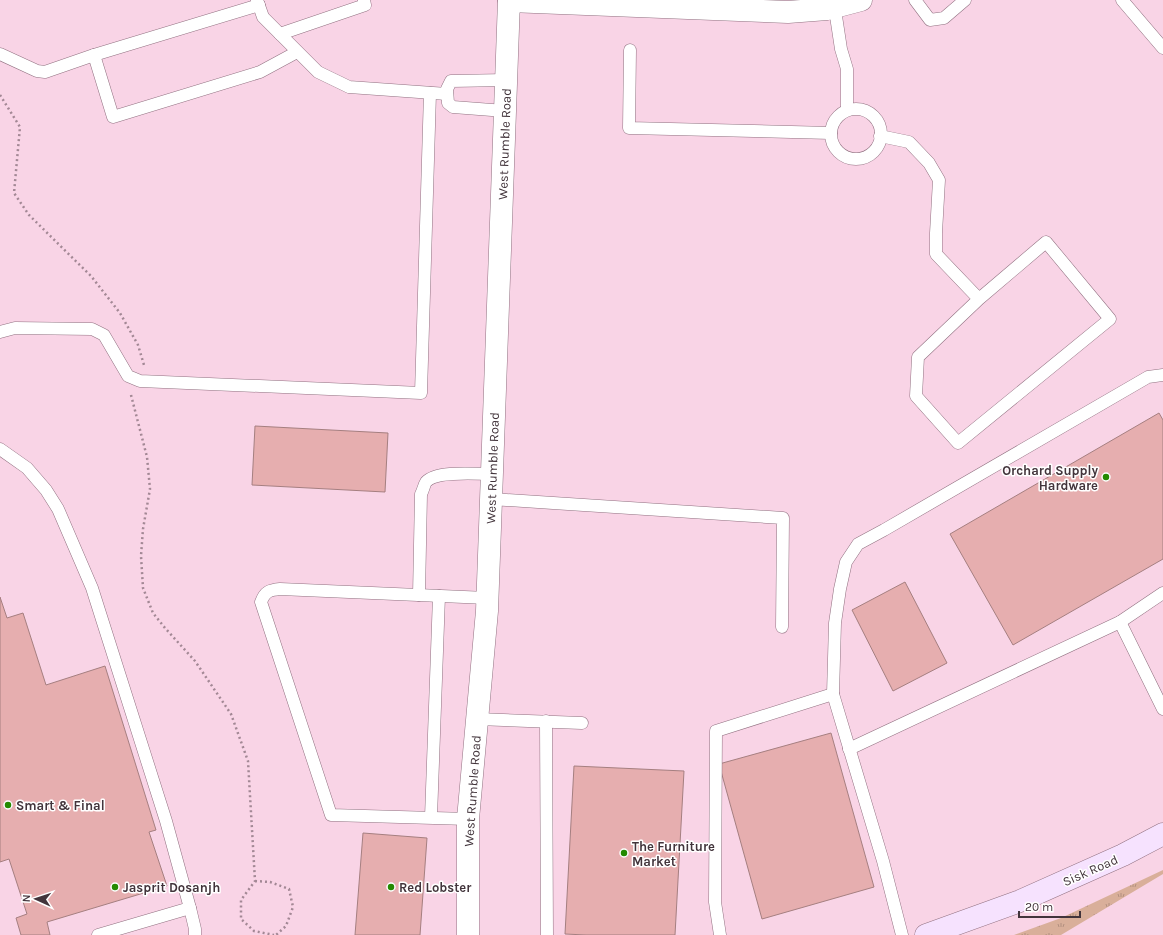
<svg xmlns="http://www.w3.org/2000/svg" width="1163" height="935" viewBox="0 0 1163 935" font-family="Karla,sans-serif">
  <defs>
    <pattern id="grass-tufts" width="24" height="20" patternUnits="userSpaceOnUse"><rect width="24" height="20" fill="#d9af9a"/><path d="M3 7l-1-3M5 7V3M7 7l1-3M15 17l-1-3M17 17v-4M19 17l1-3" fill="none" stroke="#b28f7f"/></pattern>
  </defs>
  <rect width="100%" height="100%" fill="#f9d4e6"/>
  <polygon fill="url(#grass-tufts)" points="1163,870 1163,874 1061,935 1014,935 1061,918"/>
  <g fill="#e6aeaf" stroke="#a57f80">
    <polygon points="1159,413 1163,420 1163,559 1013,645 950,534"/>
    <polygon points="255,426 388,433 385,492 252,485"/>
    <polygon points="905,582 947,663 893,691 852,610"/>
    <polygon points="0,597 7,618 23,613 46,685 105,666 156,830 149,832 167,886 47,922 50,935 21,935 16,918 27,914 9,859 0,862"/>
    <polygon points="831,733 874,887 762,919 719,764"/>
    <polygon points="574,766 684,771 675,935 586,935 565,934"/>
    <polygon points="363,833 427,838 420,935 355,935"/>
  </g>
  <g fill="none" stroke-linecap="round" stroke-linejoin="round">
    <defs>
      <g id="service">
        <polyline points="257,0 263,17 318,72 349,87 447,94"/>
        <polyline points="915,0 930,20 944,18 965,0"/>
        <polyline points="1122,0 1163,48"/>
        <polyline points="834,3 841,49 847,69 847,110"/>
        <polyline points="280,34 365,5 364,0"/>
        <polyline points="630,50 629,128 831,133"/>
        <polyline points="0,54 37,71 45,72 94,55 259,5"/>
        <polyline points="94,55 113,117 260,72 297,52"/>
        <circle cx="856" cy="134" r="25"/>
        <polyline points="505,111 453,107 448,103 447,89 451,81 506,80"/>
        <polyline points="880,136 909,142 929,163 939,180 936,233 936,254 979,299 1046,242 1110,319 958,443 916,396 918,357 979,299"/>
        <polyline points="0,332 15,328 92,329 104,335 128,376 140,381 421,393 430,93"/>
        <polyline points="0,449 27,468 46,490 58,509 92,588 166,821 190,908 195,929 195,935"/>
        <polyline points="491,499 783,518 782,627"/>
        <path d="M419 595 421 494C423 491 424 485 426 482 436 470 476 474 492 474"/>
        <polyline points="1120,622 1163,709"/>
        <polyline points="477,719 582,723"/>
        <polyline points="546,721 547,935"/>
        <polyline points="849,749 1120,622 1163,593"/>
        <polyline points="431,817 439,596"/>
        <path d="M468 819 331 815 261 602C265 591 270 590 280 589L487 598"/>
        <polyline points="98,935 190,908"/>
        <polyline points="720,935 715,902 716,731 833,694"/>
        <polyline points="902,935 883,861 833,694 835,623 840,589 846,562 858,544 884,530 1148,377 1163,375"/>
      </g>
      <polyline id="minor" points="509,1 788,12 827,9 861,0"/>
      <polyline id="tertiary" points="468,935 468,819 487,611 509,0"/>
      <polyline id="secondary" points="926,935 1020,901 1123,855 1163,834"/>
    </defs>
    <use href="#service" stroke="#917181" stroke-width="13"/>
    <use href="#minor" stroke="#917181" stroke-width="23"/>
    <use href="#tertiary" stroke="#917181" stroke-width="23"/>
    <use href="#secondary" stroke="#917181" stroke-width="23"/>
    <g stroke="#a38895" stroke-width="2.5" stroke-dasharray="2 3" stroke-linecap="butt">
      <polyline points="0,95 20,127 14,193 29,215 91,276 120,313 138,345 144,365"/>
      <polyline points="131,395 147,457 150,489 143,529 141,556 143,588 153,613 165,628 195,661 231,714 248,761 255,881 241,900 241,919 254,931 274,935"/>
      <polyline points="255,881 270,882 289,889 293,907 286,926 276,935"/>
    </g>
    <use href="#service" stroke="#fff" stroke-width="12"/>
    <use href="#minor" stroke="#fff" stroke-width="22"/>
    <use href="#tertiary" stroke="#fff" stroke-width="22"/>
    <use href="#secondary" stroke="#f6e2fe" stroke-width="22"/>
  </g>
  <g fill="#248a01" stroke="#fff" stroke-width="1.5">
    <circle cx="1106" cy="477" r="4"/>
    <circle cx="8" cy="805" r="4"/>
    <circle cx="624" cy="853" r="4"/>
    <circle cx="115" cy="887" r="4"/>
    <circle cx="391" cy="887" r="4"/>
  </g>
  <g text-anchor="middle" stroke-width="3" stroke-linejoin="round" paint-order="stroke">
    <g font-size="13" fill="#42343b" stroke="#fff">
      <text transform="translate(504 144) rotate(-88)" y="5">West Rumble Road</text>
      <text transform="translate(492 468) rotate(-88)" y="5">West Rumble Road</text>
      <text transform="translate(472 791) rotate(-86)" y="5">West Rumble Road</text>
      <text transform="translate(1090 870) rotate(-24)" y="5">Sisk Road</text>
    </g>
    <g font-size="13" font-weight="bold" fill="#42343b" stroke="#fff" text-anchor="start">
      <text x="1098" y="475" text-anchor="end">Orchard Supply<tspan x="1098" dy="15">Hardware</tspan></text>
      <text x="16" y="810">Smart &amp; Final</text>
      <text x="632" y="851">The Furniture<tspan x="632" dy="15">Market</tspan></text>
      <text x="123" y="892">Jasprit Dosanjh</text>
      <text x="399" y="892">Red Lobster</text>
    </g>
  </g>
  <g transform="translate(36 899) rotate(273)" stroke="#ffffff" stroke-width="3" paint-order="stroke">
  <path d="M0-3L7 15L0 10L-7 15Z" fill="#42343b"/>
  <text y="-6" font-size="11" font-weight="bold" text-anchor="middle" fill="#42343b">N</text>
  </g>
  <path d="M1019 911v6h61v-6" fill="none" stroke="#42343b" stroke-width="2"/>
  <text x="1025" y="911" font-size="12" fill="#42343b" stroke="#ffffff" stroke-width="3" paint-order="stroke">20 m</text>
</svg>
